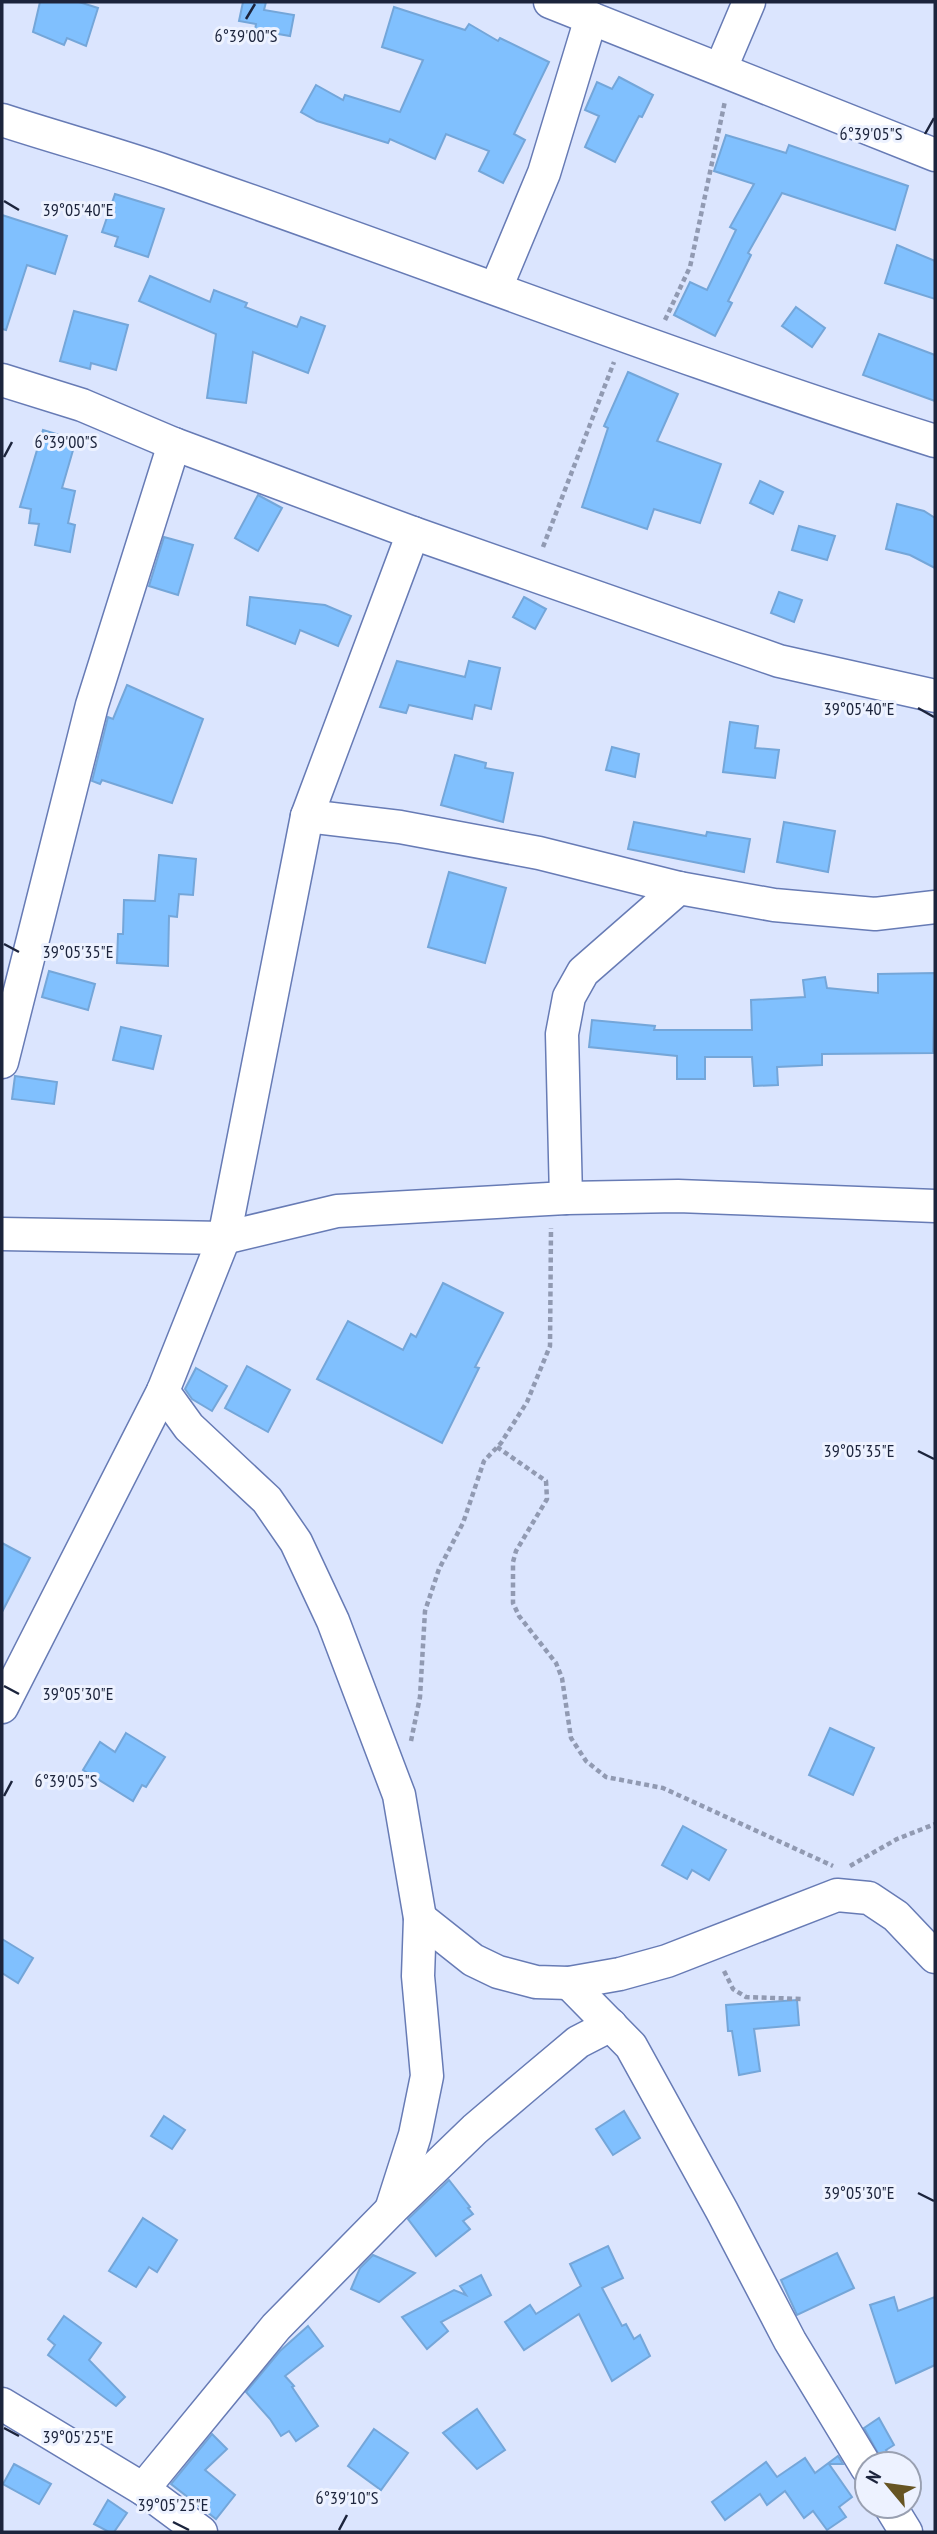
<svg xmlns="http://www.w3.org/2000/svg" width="937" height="2534" viewBox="0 0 937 2534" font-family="'PT Sans Narrow',sans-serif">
  <rect width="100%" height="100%" fill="#dbe5fe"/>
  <g fill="#80c0fe" stroke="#74a6d9" stroke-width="2">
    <polygon points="40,2 79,2 98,8 86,46 67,38 64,45 33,32"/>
    <polygon points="243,2 266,2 264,10 294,15 290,36 255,30 256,24 239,21"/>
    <polygon points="394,7 465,30 469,24 498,41 500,38 549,62 514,134 525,140 503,183 479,171 489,151 446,134 435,159 390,139 388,143 317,121 301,112 316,85 343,100 345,95 400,112 423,60 382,47"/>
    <polygon points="619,77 653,95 642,117 639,116 615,162 585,147 599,116 585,110 597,82 612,89"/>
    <polygon points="726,135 786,153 789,145 908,186 895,230 782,193 748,253 751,255 728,301 732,303 715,336 674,315 690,282 707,290 736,230 730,227 754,184 714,171"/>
    <polygon points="115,194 164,209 148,257 115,246 118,237 102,232"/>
    <polygon points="2,215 67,236 55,274 27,265 6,330 2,329"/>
    <polygon points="897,245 935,261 935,299 885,283"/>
    <polygon points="150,276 210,302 214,290 247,303 245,307 297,327 301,317 325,326 308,373 253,352 246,403 207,398 216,334 139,301"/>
    <polygon points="796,307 825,328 812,347 782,326"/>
    <polygon points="74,311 128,325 116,370 91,363 90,369 60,361"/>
    <polygon points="879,334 935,355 935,401 863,375"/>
    <polygon points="628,372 678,394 657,441 721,464 700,523 654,509 647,529 582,507 608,428 604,426"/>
    <polygon points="43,430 76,440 62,488 75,491 68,523 75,525 70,552 35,545 39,524 29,523 31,509 20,507"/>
    <polygon points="760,481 783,492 773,514 750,503"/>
    <polygon points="258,495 282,508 258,551 235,538"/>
    <polygon points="897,504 924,511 935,518 935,568 910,555 886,549"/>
    <polygon points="799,526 835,536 827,560 792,550"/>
    <polygon points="164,537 193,545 178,595 149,586"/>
    <polygon points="779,592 802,600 794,622 771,613"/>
    <polygon points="250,597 325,605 351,616 338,646 300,630 295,644 247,625"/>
    <polygon points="524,597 546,609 535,629 513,617"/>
    <polygon points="397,661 465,677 469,661 500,668 491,709 475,705 472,719 409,705 406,713 380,707"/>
    <polygon points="127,685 203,719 172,803 102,780 100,784 92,781 108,717 113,719"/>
    <polygon points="730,722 758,726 755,748 779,750 775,778 723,772"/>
    <polygon points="612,747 639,754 635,777 606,770"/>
    <polygon points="455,755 486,763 485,768 513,773 503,822 441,805"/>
    <polygon points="634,822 706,836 707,832 750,839 744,872 628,849"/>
    <polygon points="784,822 835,831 828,872 777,862"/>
    <polygon points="159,855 196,859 193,895 179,894 177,917 169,916 168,966 117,963 118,934 123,934 124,900 155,901"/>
    <polygon points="449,872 506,888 485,963 428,947"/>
    <polygon points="49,971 95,984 88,1010 42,997"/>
    <polygon points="935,973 933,1053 822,1054 822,1065 777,1067 778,1085 754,1086 752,1057 705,1057 705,1079 677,1079 677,1056 589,1047 592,1020 655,1026 654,1030 752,1030 751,1000 805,997 803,980 825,977 827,988 878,993 878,974"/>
    <polygon points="121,1027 161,1036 153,1069 113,1060"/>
    <polygon points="15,1076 57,1082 54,1104 12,1099"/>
    <polygon points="443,1283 503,1313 475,1367 479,1368 442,1443 317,1379 348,1321 403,1350 411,1334 416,1337"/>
    <polygon points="247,1366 290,1390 268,1432 225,1408"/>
    <polygon points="196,1368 227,1386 212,1411 192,1399 185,1389"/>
    <polygon points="2,1543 30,1558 2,1612"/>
    <polygon points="830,1728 874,1748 853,1795 809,1775"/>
    <polygon points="126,1733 165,1757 146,1787 142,1785 133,1801 83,1770 100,1742 115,1752"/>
    <polygon points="683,1826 726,1850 709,1880 692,1870 687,1879 662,1865"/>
    <polygon points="2,1939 33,1958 18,1983 2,1973"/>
    <polygon points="797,2000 799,2025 754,2029 760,2071 739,2075 732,2031 728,2031 726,2005"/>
    <polygon points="624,2111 640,2138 613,2155 596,2129"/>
    <polygon points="164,2116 185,2130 172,2149 151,2136"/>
    <polygon points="449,2180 470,2207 468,2208 473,2214 463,2221 470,2229 436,2256 408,2219"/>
    <polygon points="143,2218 177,2240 157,2272 149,2267 136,2287 109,2271"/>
    <polygon points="608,2246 623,2278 602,2288 622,2326 626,2324 634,2339 640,2335 650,2356 612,2381 579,2314 524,2350 505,2322 530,2305 536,2314 581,2286 570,2264"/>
    <polygon points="837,2253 854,2288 797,2315 781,2280"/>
    <polygon points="373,2255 415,2273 379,2302 351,2289 360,2268"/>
    <polygon points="481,2275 491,2295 441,2322 448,2331 427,2349 402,2317 454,2290 466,2295 460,2286"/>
    <polygon points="894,2297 898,2311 935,2297 935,2365 896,2383 870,2305"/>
    <polygon points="64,2316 101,2343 89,2360 125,2397 116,2406 48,2355 55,2345 48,2339"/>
    <polygon points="308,2326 323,2346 285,2376 294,2386 292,2387 318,2426 296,2441 289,2431 281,2436 270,2419 246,2392 280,2351"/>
    <polygon points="477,2409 505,2450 477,2469 443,2433"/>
    <polygon points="879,2418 894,2445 886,2450 895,2464 884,2464 864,2428"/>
    <polygon points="374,2429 408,2453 381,2490 348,2466"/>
    <polygon points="212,2434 227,2449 205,2470 235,2495 216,2519 171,2484"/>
    <polygon points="838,2456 843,2464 829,2464 852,2497 839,2507 846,2517 827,2530 813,2511 804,2518 785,2491 767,2505 760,2494 725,2520 712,2502 766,2462 777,2477 805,2458 815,2473"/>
    <polygon points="14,2464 51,2484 39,2504 3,2484"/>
    <polygon points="108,2500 127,2513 114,2532 109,2532 94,2524"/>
  </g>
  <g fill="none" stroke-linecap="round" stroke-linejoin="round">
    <defs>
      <g id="minor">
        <polyline points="550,2 935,155"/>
        <polyline points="721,68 749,2"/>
        <path d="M2 120C57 138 113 153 168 172 424 260 677 360 935 441"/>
        <polyline points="496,288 544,173 591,18"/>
        <polyline points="2,380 82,405 174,444 413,533 779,661 935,696"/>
        <polyline points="307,816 400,827 539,853 679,888 774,905 875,914 935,907"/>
        <polyline points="2,1062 92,705 174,444"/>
        <polyline points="566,1198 562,1034 569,997 583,972 679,888"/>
        <polyline points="2,1234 224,1238 337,1211 566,1198 678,1196 935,1206"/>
        <polyline points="163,1391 189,1427 267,1500 296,1542 333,1621 399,1795 420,1918 418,1976 427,2076 415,2135 391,2210"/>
        <polyline points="2,1707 163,1391 224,1238 307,816 413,533"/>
        <polyline points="420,1918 473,1960 498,1972 536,1982 569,1983 620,1974 667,1961 837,1895 869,1898 896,1916 935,1957"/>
        <polyline points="569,1983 631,2046 722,2211 790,2341 867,2468"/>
        <polyline points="2,2404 143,2489 201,2532"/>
        <polyline points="143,2489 276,2327 391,2210 475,2129 528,2084 578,2042 611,2025"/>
        <polyline points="890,2506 906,2532"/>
      </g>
    </defs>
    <use href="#minor" stroke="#677bb5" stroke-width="35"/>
    <g stroke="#919ab2" stroke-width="4.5" stroke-dasharray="5 3.5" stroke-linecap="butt">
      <polyline points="665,320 690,267 725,101"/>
      <polyline points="543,547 614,362"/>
      <polyline points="497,1447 546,1481 547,1499 516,1551 513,1562 513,1603 519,1616 556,1663 562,1678 571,1738 586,1761 606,1777 663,1788 833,1866"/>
      <polyline points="411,1741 420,1697 425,1611 439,1569 463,1523 484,1461 501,1443 527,1402 550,1346 551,1228"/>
      <polyline points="850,1866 897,1839 935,1824"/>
      <polyline points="724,1971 733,1989 746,1997 801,1999"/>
    </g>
    <use href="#minor" stroke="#fff" stroke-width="32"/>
  </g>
  <path fill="none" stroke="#1c243c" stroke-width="2.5" d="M246 19 255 4M925 134 934 118M4 201 19 210M4 457 12 442M918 708 934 717M4 944 19 952M918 1451 934 1459M4 1686 19 1694M4 1796 12 1781M918 2193 934 2201M4 2428 19 2436M173 2522 189 2530M339 2530 347 2515"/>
  <g font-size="18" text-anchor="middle" fill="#1c243c" stroke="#edf2ff" stroke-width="6" stroke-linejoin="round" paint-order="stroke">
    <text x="246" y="42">6°39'00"S</text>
    <text x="871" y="140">6°39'05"S</text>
    <text x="78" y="216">39°05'40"E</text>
    <text x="66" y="448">6°39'00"S</text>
    <text x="859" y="715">39°05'40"E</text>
    <text x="78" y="958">39°05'35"E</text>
    <text x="859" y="1457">39°05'35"E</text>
    <text x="78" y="1700">39°05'30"E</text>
    <text x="66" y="1787">6°39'05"S</text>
    <text x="859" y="2199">39°05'30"E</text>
    <text x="78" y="2443">39°05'25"E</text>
    <text x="347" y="2504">6°39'10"S</text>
    <text x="173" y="2511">39°05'25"E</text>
  </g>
  <rect width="937" height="2534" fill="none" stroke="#1c243c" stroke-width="7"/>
  <g transform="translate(888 2485) rotate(299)"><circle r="33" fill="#edf2ff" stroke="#99a0b1" stroke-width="2"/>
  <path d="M0-5L12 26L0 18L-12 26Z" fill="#675523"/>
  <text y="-10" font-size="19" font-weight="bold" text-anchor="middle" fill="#1c243c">N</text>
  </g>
</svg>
